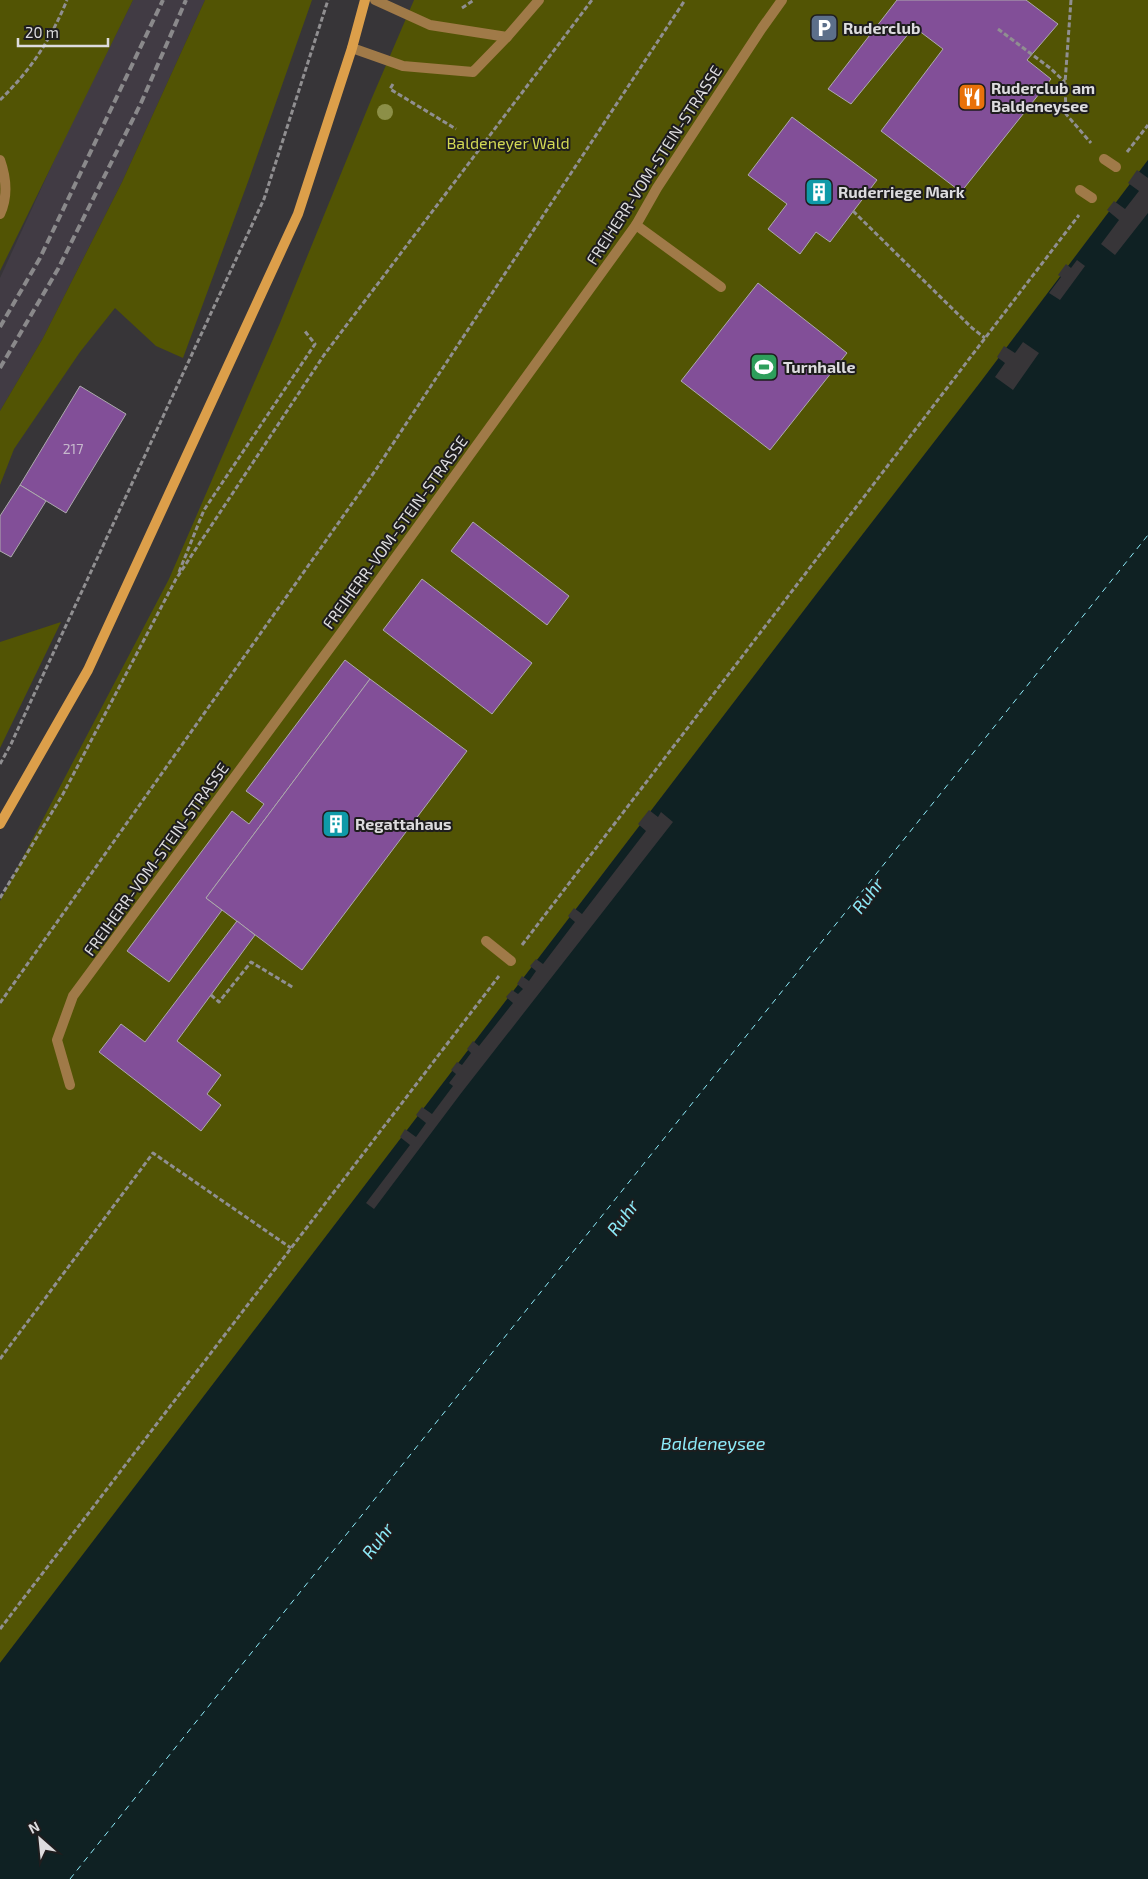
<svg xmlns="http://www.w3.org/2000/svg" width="1148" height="1879" viewBox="0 0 1148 1879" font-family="'Exo 2',sans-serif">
  <rect width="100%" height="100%" fill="#373538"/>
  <polygon fill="#413b44" points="133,0 205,0 122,182 43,338 0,411 0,278 63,141"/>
  <g fill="#525404">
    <polygon points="0,0 133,0 0,271"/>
    <polygon points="205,0 312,0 249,179 183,358 156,346 115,308 80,352 14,449 0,485 0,411 43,338 122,182"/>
    <polygon points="414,0 1148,0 1148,160 979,384 818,592 0,1663 0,901 169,579 280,323 371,100"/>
    <polygon points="61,622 0,748 0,642"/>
  </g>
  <polygon fill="#0f2123" points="1148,160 1148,1879 0,1879 0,1663 818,592 979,384"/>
  <g fill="#373538">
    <polygon points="1137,170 1148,178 1148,213 1115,255 1101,244 1119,220 1107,210 1114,201 1125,209 1139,191 1128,183"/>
    <polygon points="1077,260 1085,266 1060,300 1049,293 1061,277 1058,275 1066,264 1071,268"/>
    <polygon points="1023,342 1039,353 1013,390 995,377 1005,363 997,357 1004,346 1015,353"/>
    <polygon points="649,810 658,817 661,812 673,822 462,1092 374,1209 366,1203 410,1145 400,1137 405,1129 416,1137 426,1123 416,1115 422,1107 432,1114 453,1086 449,1083 456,1074 451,1070 457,1062 462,1065 471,1053 467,1049 473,1041 479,1046 513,1003 506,997 512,990 518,994 523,989 517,984 522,976 529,981 536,971 530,966 536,959 543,964 575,922 568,916 574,908 582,914 646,831 638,824"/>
  </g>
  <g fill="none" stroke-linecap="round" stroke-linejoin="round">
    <polyline stroke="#8debf9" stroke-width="1" stroke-dasharray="6 5" stroke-linecap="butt" points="70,1879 1148,535"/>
  </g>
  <g fill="#824f98" stroke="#adaaae">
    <polygon points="897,0 1026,0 1058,24 1027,60 1051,79 961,192 881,131 943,49 914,27 851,104 828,89"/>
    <polygon points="792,117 877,180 830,242 816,232 800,254 768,229 787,204 748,175"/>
    <polygon points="758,283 847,353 770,450 681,381"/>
    <polygon points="80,386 126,414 66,513 20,485"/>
    <polygon points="20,485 46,501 11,557 0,551 0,516"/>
    <polygon points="473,522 569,596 547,625 451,551"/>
    <polygon points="422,579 532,663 492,714 383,630"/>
    <polygon points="345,660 370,679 206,898 222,910 169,982 127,951 232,811 249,824 264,804 246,791"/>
    <polygon points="370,679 467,751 302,970 206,898"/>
    <polygon points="237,921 255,935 177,1041 221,1075 207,1094 221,1105 201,1131 99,1052 121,1024 145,1042"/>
  </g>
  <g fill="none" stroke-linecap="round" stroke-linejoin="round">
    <g stroke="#908f91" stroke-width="3" stroke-dasharray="5 2.5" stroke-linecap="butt">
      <polyline points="1071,0 1065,83 1066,114 1091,143"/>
      <polyline points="462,8 474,0"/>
      <polyline points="998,29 1050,68 1065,82"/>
      <polyline points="393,84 390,89 456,129"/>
      <path d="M0 100C31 70 51 39 67 0"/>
      <polyline points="1127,152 1148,125"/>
      <polyline points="853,211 972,328 985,338"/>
      <polyline points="179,572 204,510 315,344 304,330"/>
      <polyline points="0,764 11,744 264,199 328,0"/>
      <polyline points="0,898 63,794 176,579 324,355 592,0"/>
      <polyline points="522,945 1079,215"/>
      <polyline points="211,995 219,1002 251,962 294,988"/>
      <polyline points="0,1003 375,471 685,0"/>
      <polyline points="0,1359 153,1153 291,1248"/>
      <polyline points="0,1629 499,976"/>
    </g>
    <g stroke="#a07a48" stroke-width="10">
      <polyline points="1104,159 1116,167"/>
      <path d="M0 160C6 177 8 197 0 214"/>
      <polyline points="1080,190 1092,198"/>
      <polyline points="636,225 721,287"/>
      <polyline points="486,941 511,961"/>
      <polyline points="70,1085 57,1040 73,996 341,633 636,225 657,188 762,28 782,0"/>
    </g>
    <g stroke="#a07a48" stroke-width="10">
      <polyline points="375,0 430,25 507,37"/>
      <polyline points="352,48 403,66 473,72 507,37 539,0"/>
    </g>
    <polyline stroke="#dc9f4a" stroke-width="10" points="0,824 88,670 298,214 352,48 365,0"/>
    <g stroke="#8a898b" stroke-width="4" stroke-dasharray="8 4" stroke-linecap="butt">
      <polyline points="0,327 40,258 163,0"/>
      <polyline points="0,368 58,269 141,103 186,0"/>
    </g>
  </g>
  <circle fill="#8c8f47" cx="385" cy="112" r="8"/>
  <defs>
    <symbol id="parking-square" viewBox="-11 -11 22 22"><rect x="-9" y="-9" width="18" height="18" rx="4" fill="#5c6f8a" stroke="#1e1d1e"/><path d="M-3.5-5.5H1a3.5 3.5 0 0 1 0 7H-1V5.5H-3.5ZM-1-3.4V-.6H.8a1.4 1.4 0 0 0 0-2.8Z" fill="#fff"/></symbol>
    <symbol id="restaurant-square" viewBox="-11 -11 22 22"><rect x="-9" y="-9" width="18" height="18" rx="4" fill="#e8710a" stroke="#1e1d1e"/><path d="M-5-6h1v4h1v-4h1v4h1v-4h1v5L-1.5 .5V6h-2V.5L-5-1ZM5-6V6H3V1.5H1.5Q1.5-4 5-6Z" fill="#fff"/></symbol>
    <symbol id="building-square" viewBox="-11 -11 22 22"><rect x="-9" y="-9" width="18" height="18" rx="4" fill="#0f9aa8" stroke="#1e1d1e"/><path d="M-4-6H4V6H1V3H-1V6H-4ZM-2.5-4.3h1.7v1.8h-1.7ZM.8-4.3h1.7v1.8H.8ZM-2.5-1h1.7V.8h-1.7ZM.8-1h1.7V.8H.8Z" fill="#fff"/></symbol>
    <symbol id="stadium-square" viewBox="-11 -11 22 22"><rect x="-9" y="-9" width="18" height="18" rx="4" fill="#2e9e5b" stroke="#1e1d1e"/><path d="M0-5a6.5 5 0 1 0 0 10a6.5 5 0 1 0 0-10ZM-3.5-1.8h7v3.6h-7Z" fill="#fff"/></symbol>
  </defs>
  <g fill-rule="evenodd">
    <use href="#parking-square" x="808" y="12" width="32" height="32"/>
    <use href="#restaurant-square" x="956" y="81" width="32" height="32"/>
    <use href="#building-square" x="803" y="176" width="32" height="32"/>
    <use href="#stadium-square" x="748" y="351" width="32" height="32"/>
    <use href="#building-square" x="320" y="808" width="32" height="32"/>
  </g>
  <g text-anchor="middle" stroke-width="4" stroke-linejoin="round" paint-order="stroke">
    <g font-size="14" fill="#c6b9cc">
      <text x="73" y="454">217</text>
    </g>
    <g font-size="16" font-weight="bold" fill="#dddcde" stroke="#1e1d1e" text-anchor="start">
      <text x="843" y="34">Ruderclub</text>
      <text x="991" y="94">Ruderclub am<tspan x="991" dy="18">Baldeneysee</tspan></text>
      <text x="838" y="198">Ruderriege Mark</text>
      <text x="783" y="373">Turnhalle</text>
      <text x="355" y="830">Regattahaus</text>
    </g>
    <g font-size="16" fill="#d2d854" stroke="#1e1d1e">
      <text x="508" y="149">Baldeneyer Wald</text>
    </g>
    <g font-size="16" fill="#dddcde" stroke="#1e1d1e">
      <text transform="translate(654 165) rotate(-57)" y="6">FREIHERR-VOM-STEIN-STRASSE</text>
      <text transform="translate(395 532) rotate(-54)" y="6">FREIHERR-VOM-STEIN-STRASSE</text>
      <text transform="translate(156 859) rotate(-54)" y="6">FREIHERR-VOM-STEIN-STRASSE</text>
    </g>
    <g font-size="18" font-style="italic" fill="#8debf9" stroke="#1e1d1e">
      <text transform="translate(868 896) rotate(-53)" y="6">Ruhr</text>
      <text transform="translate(623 1218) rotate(-53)" y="6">Ruhr</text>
      <text x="713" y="1450">Baldeneysee</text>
      <text transform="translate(378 1541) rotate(-53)" y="6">Ruhr</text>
    </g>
  </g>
  <g transform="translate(40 1839) rotate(333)" stroke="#1e1d1e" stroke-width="4" paint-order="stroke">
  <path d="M0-4L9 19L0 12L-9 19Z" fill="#dddcde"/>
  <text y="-8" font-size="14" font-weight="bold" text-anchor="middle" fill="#dddcde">N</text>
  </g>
  <path d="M18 38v8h90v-8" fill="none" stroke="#dddcde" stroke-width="2.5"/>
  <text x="25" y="38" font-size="15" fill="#dddcde" stroke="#1e1d1e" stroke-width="4" paint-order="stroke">20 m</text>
</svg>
